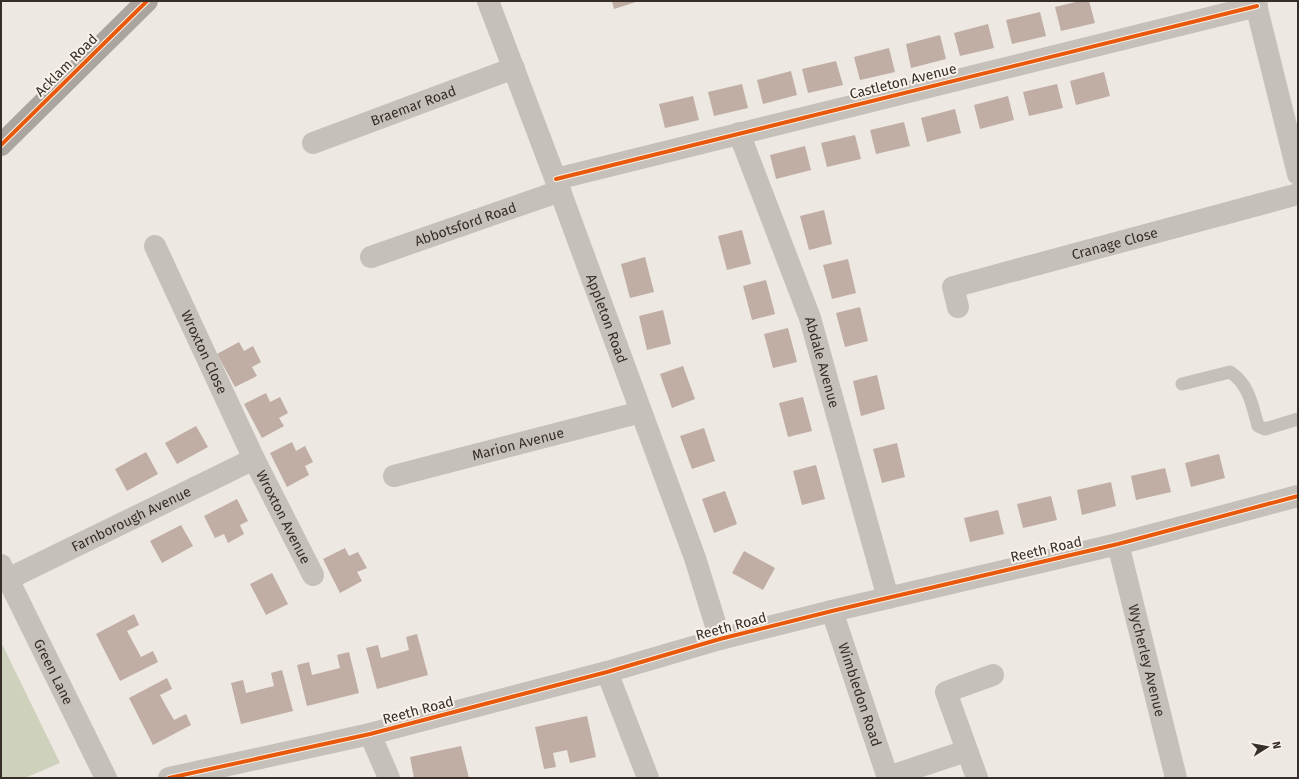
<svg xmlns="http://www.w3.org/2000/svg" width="1299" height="779" viewBox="0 0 1299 779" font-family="'Fira Sans',sans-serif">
  <rect width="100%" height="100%" fill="#ede8e2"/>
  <polygon fill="#ced2bd" points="1,642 60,763 25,778 1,778"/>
  <g fill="#c0ada4">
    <polygon points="612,1 639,1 614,9"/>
    <polygon points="1080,1 1089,1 1095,23 1061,31 1055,7"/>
    <polygon points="1040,12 1046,36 1012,44 1006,20"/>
    <polygon points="988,24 994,48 960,56 954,33"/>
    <polygon points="940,35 946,59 911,68 906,44"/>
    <polygon points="889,48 895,72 860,80 854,57"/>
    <polygon points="836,61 843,85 808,93 802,69"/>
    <polygon points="791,71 797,95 763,104 757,80"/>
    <polygon points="1104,72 1110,96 1076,105 1070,81"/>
    <polygon points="742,84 748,108 714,116 708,92"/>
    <polygon points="1057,84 1063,108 1029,116 1023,92"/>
    <polygon points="693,96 699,120 665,128 659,104"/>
    <polygon points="1008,96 1014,120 980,129 974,105"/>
    <polygon points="955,109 961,133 927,142 921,118"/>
    <polygon points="904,122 910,146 876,154 870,130"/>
    <polygon points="855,135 861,159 827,167 821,143"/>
    <polygon points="805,146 811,170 776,179 770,155"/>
    <polygon points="824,210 832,244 809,250 800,216"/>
    <polygon points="742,230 751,264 727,270 718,236"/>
    <polygon points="645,257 654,292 630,298 621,264"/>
    <polygon points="848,259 856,293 832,299 823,265"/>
    <polygon points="766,280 775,314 752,320 743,286"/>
    <polygon points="860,307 868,341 845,347 836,313"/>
    <polygon points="663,310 671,344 647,350 639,316"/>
    <polygon points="788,328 797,362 773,368 764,334"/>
    <polygon points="239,342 244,351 253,346 261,362 252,367 257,376 235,387 217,354"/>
    <polygon points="683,366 695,399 672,408 660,374"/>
    <polygon points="877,375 885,409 861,416 853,381"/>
    <polygon points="266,393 270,402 280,397 288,413 279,418 284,426 262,438 244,404"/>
    <polygon points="803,397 812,431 788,437 779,403"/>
    <polygon points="196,426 208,447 177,464 165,443"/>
    <polygon points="704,428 715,461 692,469 680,436"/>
    <polygon points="292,442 296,451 305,446 313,462 305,466 309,475 287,487 270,453"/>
    <polygon points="897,443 905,477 882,483 873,449"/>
    <polygon points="146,452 158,474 127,491 115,469"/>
    <polygon points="1219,454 1225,478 1191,487 1185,463"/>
    <polygon points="816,465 825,499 802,505 793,471"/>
    <polygon points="1165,468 1171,492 1136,500 1131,476"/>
    <polygon points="1111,482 1116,506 1082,515 1077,490"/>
    <polygon points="725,491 737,524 714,533 702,499"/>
    <polygon points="1051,496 1057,520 1023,528 1017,504"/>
    <polygon points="237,499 248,521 240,525 244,534 228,543 224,534 215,538 204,516"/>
    <polygon points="998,510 1004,534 970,542 964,518"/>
    <polygon points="181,525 193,546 162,563 150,541"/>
    <polygon points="345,548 349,556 358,552 367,568 357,572 362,581 340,593 323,559"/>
    <polygon points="744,551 775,568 763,590 732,573"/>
    <polygon points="272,573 288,604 266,615 250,584"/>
    <polygon points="134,614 139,625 127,631 141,657 153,651 158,662 120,681 96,634"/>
    <polygon points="417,634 428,675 377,689 366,648 378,645 381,658 409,650 406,637"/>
    <polygon points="349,652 359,693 307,706 297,665 309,662 312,675 340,668 337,655"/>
    <polygon points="282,670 293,711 241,724 231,683 243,680 246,693 274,686 271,673"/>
    <polygon points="167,678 172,689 160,695 167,708 174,720 186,714 191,725 153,745 129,698"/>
    <polygon points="587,716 596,757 570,763 567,750 553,753 556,767 544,769 535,727"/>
    <polygon points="461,746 469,778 414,778 410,757"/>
  </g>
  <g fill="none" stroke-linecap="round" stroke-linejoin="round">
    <path stroke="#c6c0bb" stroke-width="13" d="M1182 384 1230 372C1249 384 1252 405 1258 426L1265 429 1298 419"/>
    <g stroke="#c6c0bb" stroke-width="22">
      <path id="s1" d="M488 1 560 191 695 558 720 639"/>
      <polyline points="1255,1 1298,174"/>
      <path id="s2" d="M739 133 810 318 888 598"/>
      <path id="s3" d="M313 143 514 68"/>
      <polyline points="556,179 1257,6"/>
      <path id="s4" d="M155 246 254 459 313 575"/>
      <path id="s5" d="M371 257 560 191"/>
      <path id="s6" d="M958 307 953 287 1298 194"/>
      <path id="s7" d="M394 476 641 412"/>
      <path id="s8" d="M1118 544 1176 778"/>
      <path id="s9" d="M8 579 254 459"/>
      <path id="s10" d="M832 611 888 778"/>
      <polyline points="607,672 648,778"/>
      <polyline points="370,734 389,778"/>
      <polyline points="888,777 966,751"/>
      <polyline points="169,778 370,734 607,672 720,639 832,611 1118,544 1298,496"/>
      <polyline points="977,778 946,692 993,675"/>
    </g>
    <path stroke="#c6c0bb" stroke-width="22" id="s11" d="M1 565 106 778"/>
    <polyline stroke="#aba5a0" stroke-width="22" points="1,145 147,1"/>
    <defs>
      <g id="cycleway">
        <polyline points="1,145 147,1"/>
        <polyline points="556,179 1257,6"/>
        <polyline points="169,778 370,734 607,672 720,639 832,611 1118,544 1298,496"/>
      </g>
    </defs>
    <use href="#cycleway" stroke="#f9f2ea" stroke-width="6"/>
    <use href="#cycleway" stroke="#e8590c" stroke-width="4"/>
  </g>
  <g text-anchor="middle" stroke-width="4" stroke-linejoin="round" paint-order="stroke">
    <g font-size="14" fill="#372e29" stroke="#f9f2ea">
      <text transform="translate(66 65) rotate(-45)" y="5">Acklam Road</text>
      <text transform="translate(903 81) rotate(-14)" y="5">Castleton Avenue</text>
      <text dy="5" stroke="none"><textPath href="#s3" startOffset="107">Braemar Road</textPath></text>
      <text dy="5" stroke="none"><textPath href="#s5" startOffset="100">Abbotsford Road</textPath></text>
      <text dy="5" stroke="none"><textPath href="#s6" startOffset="188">Cranage Close</textPath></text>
      <text dy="5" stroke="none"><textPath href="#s1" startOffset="339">Appleton Road</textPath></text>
      <text dy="5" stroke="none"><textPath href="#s4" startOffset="117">Wroxton Close</textPath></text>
      <text dy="5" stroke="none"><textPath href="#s2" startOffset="244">Abdale Avenue</textPath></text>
      <text dy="5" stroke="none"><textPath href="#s7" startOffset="128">Marion Avenue</textPath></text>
      <text dy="5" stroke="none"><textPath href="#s4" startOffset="300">Wroxton Avenue</textPath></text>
      <text dy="5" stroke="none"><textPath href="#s9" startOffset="137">Farnborough Avenue</textPath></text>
      <text transform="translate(1046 549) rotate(-13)" y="5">Reeth Road</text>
      <text transform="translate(731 626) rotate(-15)" y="5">Reeth Road</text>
      <text dy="5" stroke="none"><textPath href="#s8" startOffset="120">Wycherley Avenue</textPath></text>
      <text dy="5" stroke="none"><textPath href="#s11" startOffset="119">Green Lane</textPath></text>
      <text dy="5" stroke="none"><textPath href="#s10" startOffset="88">Wimbledon Road</textPath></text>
      <text transform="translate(418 710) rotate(-15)" y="5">Reeth Road</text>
    </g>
  </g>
  <rect width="1299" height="779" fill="none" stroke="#372e29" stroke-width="4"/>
  <g transform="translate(1267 747) rotate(79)" stroke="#f9f2ea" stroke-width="3" paint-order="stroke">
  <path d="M0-3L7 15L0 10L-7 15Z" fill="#372e29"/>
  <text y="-6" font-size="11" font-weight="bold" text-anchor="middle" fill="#372e29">N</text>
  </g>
</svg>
